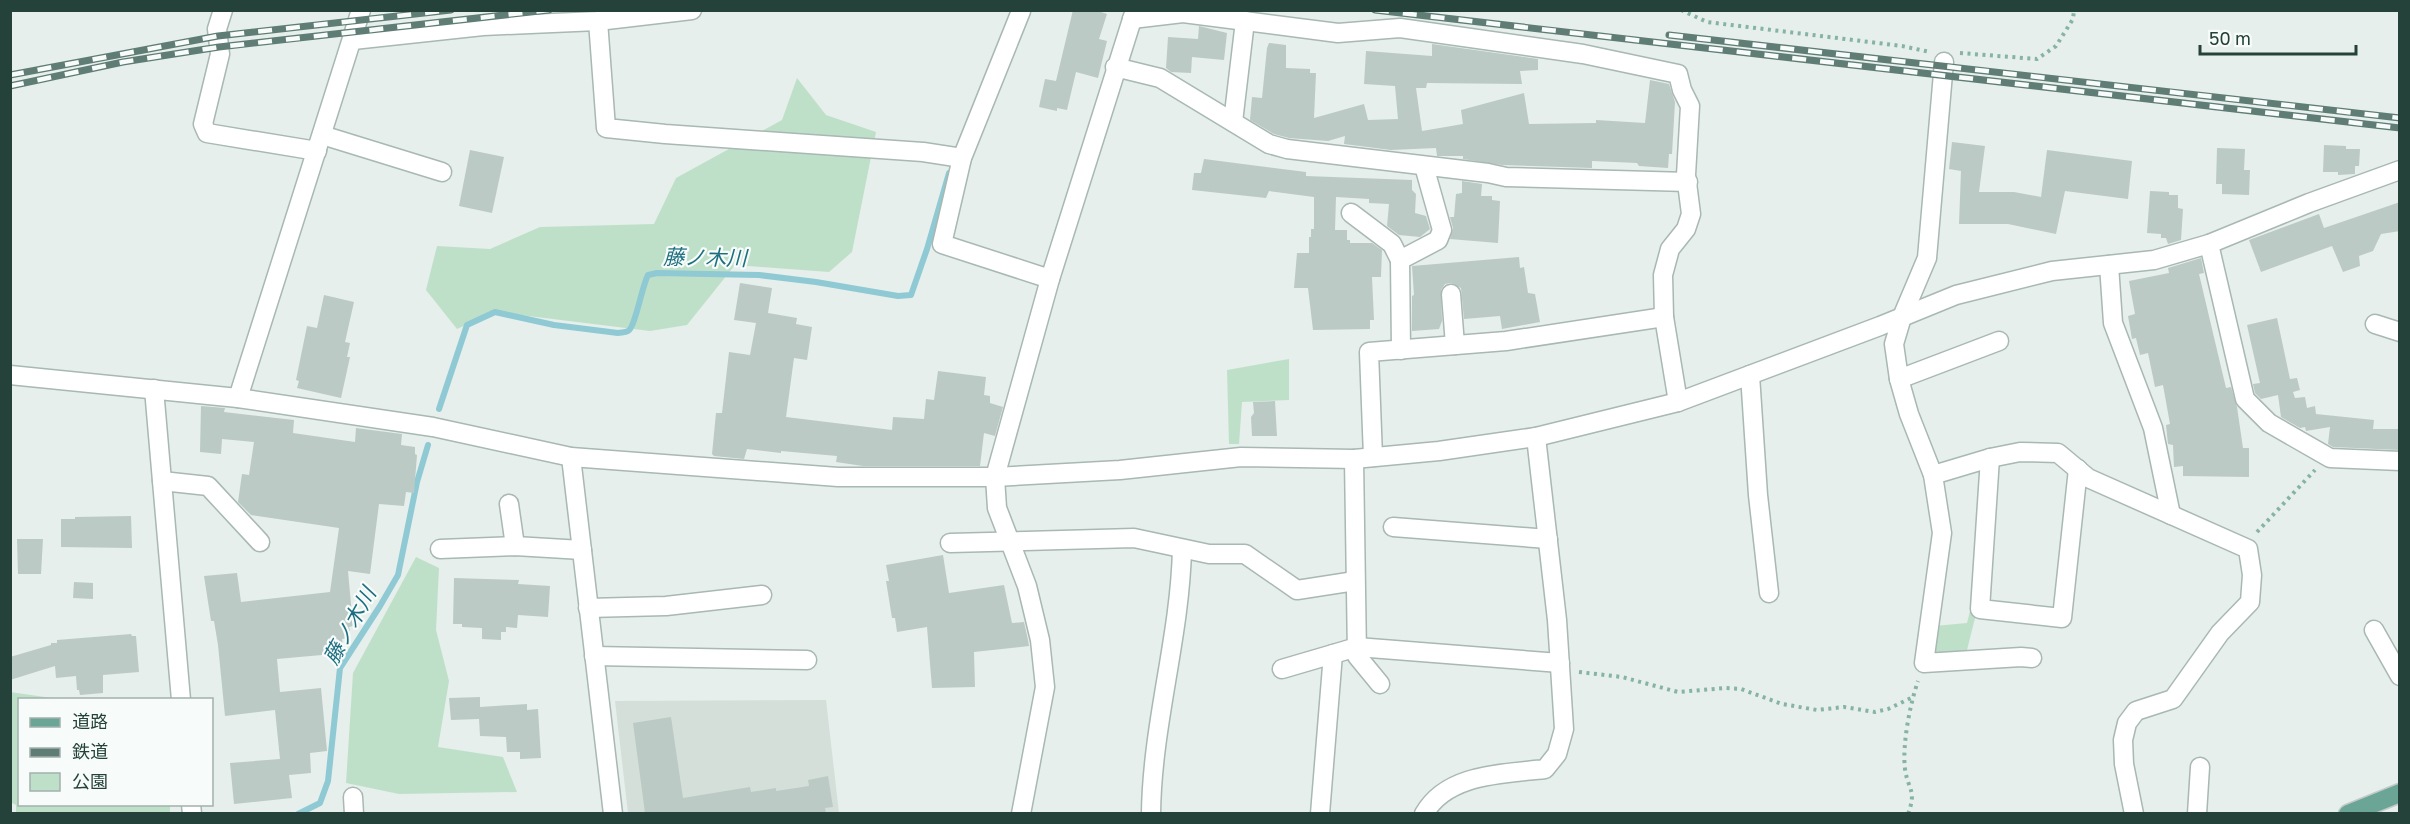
<svg xmlns="http://www.w3.org/2000/svg" width="2410" height="824" viewBox="0 0 2410 824" font-family="'Golos Text','Noto Sans JP',sans-serif">
  <rect width="100%" height="100%" fill="#e6efeb"/>
  <polygon fill="#d4dfda" points="826,700 839,813 628,813 615,701"/>
  <g fill="#bfe0c8">
    <polygon points="797,78 826,115 876,132 852,252 829,272 735,265 687,325 650,331 495,312 457,329 426,290 437,246 490,249 540,227 654,224 676,178 782,120"/>
    <polygon points="1289,359 1289,400 1242,402 1239,444 1229,444 1227,370"/>
    <polygon points="416,557 439,568 436,630 449,681 438,747 503,757 517,792 399,794 346,783 353,673"/>
    <polygon points="1970,611 1976,614 1966,654 1931,656 1934,626 1967,623"/>
    <polygon points="10,692 59,699 20,700 20,804 152,805 170,806 170,813 16,813 16,805 10,802"/>
  </g>
  <g fill="none" stroke-linecap="round" stroke-linejoin="round">
    <g stroke="#8ec9d4" stroke-width="6">
      <path d="M439 409 467 325 495 312 554 325 618 333C621 332 625 333 628 331 635 328 642 286 648 275L657 273 759 275 816 282 898 296 911 295 927 249 949 173"/>
      <polyline points="298,814 320,803 328,781 340,668 380,606 398,575 417,482 428,445"/>
    </g>
  </g>
  <g fill="#bbcac4">
    <polygon points="1073,10 1095,10 1107,14 1099,39 1107,41 1098,78 1076,72 1067,110 1057,108 1057,111 1039,107 1045,79 1056,81"/>
    <polygon points="1199,26 1227,33 1224,60 1192,57 1191,73 1171,72 1166,68 1168,37 1198,39"/>
    <polygon points="1269,43 1286,45 1286,68 1310,69 1310,73 1316,73 1314,118 1364,104 1368,120 1398,119 1395,86 1364,84 1366,51 1432,56 1432,44 1538,59 1538,70 1520,71 1522,84 1427,83 1426,88 1416,88 1422,131 1463,124 1461,110 1524,93 1529,124 1596,123 1596,120 1645,123 1650,80 1669,84 1675,102 1672,154 1669,154 1668,168 1639,166 1637,163 1592,161 1592,168 1502,165 1463,159 1463,156 1437,156 1436,148 1391,150 1344,144 1345,136 1328,141 1289,138 1274,134 1250,120 1252,97 1262,98 1267,48"/>
    <polygon points="1952,142 1985,146 1979,192 2014,192 2041,197 2047,150 2132,161 2128,199 2065,191 2056,234 2008,224 1959,224 1961,171 1949,169"/>
    <polygon points="2324,145 2346,146 2346,149 2360,149 2359,166 2355,166 2355,174 2338,175 2338,172 2323,172"/>
    <polygon points="2217,148 2245,149 2244,170 2250,170 2249,195 2222,194 2222,184 2216,184"/>
    <polygon points="470,150 504,157 492,213 459,206"/>
    <polygon points="1204,159 1306,172 1306,176 1412,180 1412,190 1416,194 1415,213 1426,216 1430,229 1420,237 1399,235 1387,226 1389,204 1369,203 1369,199 1336,197 1335,230 1347,230 1347,240 1350,240 1350,243 1372,243 1382,250 1381,277 1372,277 1374,320 1370,320 1370,329 1313,330 1308,288 1294,288 1297,253 1309,253 1309,237 1311,237 1311,229 1314,229 1314,197 1269,191 1266,198 1192,190 1194,173 1201,173"/>
    <polygon points="1462,181 1482,184 1481,196 1492,196 1492,200 1500,201 1498,243 1450,239 1453,228 1450,217 1454,217 1456,194 1462,193"/>
    <polygon points="2150,191 2169,192 2169,195 2178,195 2178,208 2183,209 2181,240 2168,244 2166,238 2161,238 2161,234 2147,233"/>
    <polygon points="2400,202 2400,231 2381,234 2373,251 2359,256 2360,266 2343,272 2332,246 2261,272 2249,240 2319,214 2324,228"/>
    <polygon points="1519,257 1520,268 1524,267 1528,293 1535,294 1540,322 1502,329 1500,316 1464,319 1461,288 1451,283 1445,284 1441,290 1442,321 1439,329 1412,331 1412,296 1414,295 1412,266"/>
    <polygon points="2201,258 2204,273 2199,274 2226,388 2231,387 2237,407 2243,448 2249,448 2249,477 2183,476 2183,466 2174,467 2173,445 2168,444 2166,425 2170,424 2163,385 2155,387 2148,353 2140,355 2136,338 2132,339 2128,316 2135,314 2129,281 2169,273 2168,268"/>
    <polygon points="740,283 772,288 768,313 797,318 796,324 812,327 807,360 794,358 786,417 892,430 893,417 924,419 926,399 934,400 938,371 986,377 984,395 990,396 990,403 1003,407 995,436 984,433 980,466 863,466 836,462 837,456 781,451 781,453 747,449 744,459 714,456 712,454 716,413 722,413 729,352 750,355 756,323 734,320"/>
    <polygon points="324,295 354,302 345,342 350,343 347,357 350,357 341,398 297,388 299,381 296,380 307,326 317,328"/>
    <polygon points="2277,318 2290,379 2297,378 2300,390 2293,392 2295,398 2305,397 2307,408 2315,406 2316,414 2374,420 2373,429 2400,429 2400,450 2333,447 2328,444 2330,427 2306,431 2305,427 2300,428 2281,417 2278,395 2261,399 2255,393 2253,384 2260,383 2247,325"/>
    <polygon points="1275,401 1277,436 1252,436 1251,417 1254,413 1253,402"/>
    <polygon points="201,406 225,408 224,412 294,420 293,433 355,442 356,428 402,434 401,445 415,447 415,454 417,455 414,493 406,492 404,506 379,504 370,574 348,571 353,626 349,627 350,631 346,631 347,638 342,639 344,653 277,659 280,692 321,688 327,751 310,753 311,773 289,775 292,798 234,804 230,763 280,759 275,710 225,716 218,645 214,621 211,621 204,576 237,573 241,602 330,592 339,528 251,515 238,502 242,474 249,475 254,442 222,439 221,454 200,452"/>
    <polygon points="131,516 132,548 61,547 61,519 75,519 75,517"/>
    <polygon points="17,539 43,539 41,574 18,574"/>
    <polygon points="943,555 949,593 1004,585 1012,623 1024,622 1028,640 1029,646 974,652 975,687 932,688 927,627 897,632 895,618 892,618 886,581 889,581 886,565"/>
    <polygon points="454,578 519,580 518,584 550,586 548,617 518,615 517,628 506,627 506,632 501,632 501,640 482,639 482,628 462,627 462,624 453,624"/>
    <polygon points="74,582 93,583 93,599 73,598"/>
    <polygon points="131,634 132,636 136,636 139,672 103,675 103,693 80,695 79,690 77,690 76,676 56,678 55,666 10,680 10,657 51,645 51,643 57,643 57,640"/>
    <polygon points="480,697 480,707 527,704 527,710 538,709 541,758 520,759 520,752 507,752 506,737 480,736 479,719 451,720 449,698"/>
    <polygon points="671,717 683,798 750,787 751,792 776,788 776,791 809,786 808,780 828,776 833,807 825,808 826,813 645,813 633,723"/>
  </g>
  <g fill="none" stroke-linecap="round" stroke-linejoin="round">
    <defs>
      <g id="minor">
        <polyline points="223,10 217,29 220,54 203,124 207,133 317,151"/>
        <polyline points="1021,11 962,158 942,244 1050,279"/>
        <polyline points="1132,19 1183,13 1338,33 1400,28 1583,54 1678,74 1682,90 1690,106 1686,175 1691,214 1686,229 1670,249 1663,275 1664,317 1678,402"/>
        <polyline points="598,21 606,128 665,134 923,152 962,158"/>
        <polyline points="353,40 483,26 598,21 692,10"/>
        <polyline points="1944,62 1927,258 1902,317 1894,344 1899,379 1909,414 1933,475 1942,533 1924,663 2021,657 2032,658"/>
        <polyline points="1115,67 1160,78 1269,144 1287,149 1488,173 1506,177 1688,182"/>
        <polyline points="1233,122 1245,21"/>
        <polyline points="322,135 442,172"/>
        <polyline points="1351,213 1392,244 1400,260"/>
        <polyline points="2209,244 2245,399 2269,423 2330,458 2400,461"/>
        <polyline points="2109,265 2113,323 2153,428 2171,515"/>
        <polyline points="1451,294 1455,345"/>
        <polyline points="2375,324 2400,332"/>
        <polyline points="1401,350 1400,260 1438,240 1442,230 1424,166"/>
        <polyline points="10,375 238,398 433,427 571,457 838,477 995,477 1120,470 1241,457 1354,459 1439,451 1536,437 1678,402 1880,326 1956,295 2052,271 2154,260 2209,244 2309,203 2400,170"/>
        <polyline points="1750,375 1758,495 1769,593"/>
        <polyline points="1899,379 1999,341"/>
        <polyline points="154,389 181,700"/>
        <polyline points="238,398 361,10"/>
        <polyline points="571,457 613,814"/>
        <polyline points="1373,457 1369,352 1506,341 1664,317"/>
        <polyline points="1990,458 1980,609 2062,618 2078,469"/>
        <polyline points="1354,459 1357,656 1380,684"/>
        <polyline points="1933,475 1990,458 2020,452 2058,453 2088,478 2248,549 2252,575 2250,602 2220,633 2173,699 2136,711 2127,723 2123,740 2124,764 2134,814"/>
        <polyline points="162,481 208,486 260,542"/>
        <polyline points="509,504 515,546"/>
        <polyline points="1393,527 1548,539"/>
        <polyline points="950,543 1134,538 1209,554 1245,554 1297,590 1355,581"/>
        <polyline points="440,549 515,546 582,550"/>
        <polyline points="588,608 666,606 762,595"/>
        <polyline points="2374,630 2400,676"/>
        <polyline points="594,656 807,660"/>
        <polyline points="1282,669 1357,647 1560,663"/>
        <polyline points="353,797 354,814"/>
        <polyline points="191,804 192,814"/>
        <polyline points="1021,814 1045,687 1040,640 1027,586 997,508 995,477 1050,279 1135,10"/>
        <path d="M1151 814C1152 724 1180 638 1182 549"/>
        <polyline points="1320,814 1333,654"/>
        <path d="M1424 814C1447 773 1504 774 1545 769L1557 754 1564 729 1557 620 1536 437"/>
        <polyline points="2197,814 2200,767"/>
      </g>
      <polyline id="major" points="2348,814 2400,793"/>
    </defs>
    <use href="#minor" stroke="#a8b8b2" stroke-width="21"/>
    <use href="#major" stroke="#c2cac8" stroke-width="21"/>
    <g stroke="#86b3a5" stroke-width="4" stroke-dasharray="3 4.5" stroke-linecap="butt">
      <polyline points="1681,10 1707,22 1902,46 1930,52"/>
      <polyline points="1960,53 2037,59 2056,46 2073,19 2074,10"/>
      <polyline points="2257,532 2315,470"/>
      <polyline points="1579,672 1622,677 1678,692 1726,688 1741,689 1782,704 1817,710 1844,707 1875,712 1888,709 1913,697"/>
      <path d="M1908 814C1917 790 1908 790 1905 769 1902 745 1910 704 1918 681"/>
    </g>
    <use href="#minor" stroke="#fff" stroke-width="18"/>
    <use href="#major" stroke="#6aa596" stroke-width="18"/>
    <defs>
      <g id="rail">
        <polyline points="1375,10 2400,128"/>
        <polyline points="1669,35 2400,118"/>
        <polyline points="10,75 218,36 451,10"/>
        <polyline points="10,86 123,62 219,47 549,10"/>
      </g>
    </defs>
    <use href="#rail" stroke="#5f7d75" stroke-width="7"/>
    <use href="#rail" stroke="#f7fbf9" stroke-width="4.5" stroke-dasharray="14" stroke-linecap="butt"/>
  </g>
  <g text-anchor="middle" stroke-width="4.5" stroke-linejoin="round" paint-order="stroke">
    <g font-size="21" font-style="italic" fill="#1c6f80" stroke="#f7fbf9">
      <text transform="translate(705 258) rotate(1)" y="7">藤ノ木川</text>
      <text transform="translate(350 626) rotate(-61)" y="7">藤ノ木川</text>
    </g>
  </g>
  <rect width="2410" height="824" fill="none" stroke="#24423a" stroke-width="24"/>
  <rect x="18" y="698" width="195" height="108" fill="#f7fbf9" stroke="#a3b1ad" stroke-width="1.5"/>
  <rect x="30" y="718" width="30" height="9" fill="#6aa596" stroke="#a3b1ad" stroke-width="1.5"/>
  <text x="72" y="728" font-size="18" fill="#24423a">道路</text>
  <rect x="30" y="748" width="30" height="9" fill="#5f7d75" stroke="#a3b1ad" stroke-width="1.5"/>
  <text x="72" y="758" font-size="18" fill="#24423a">鉄道</text>
  <rect x="30" y="773" width="30" height="18" fill="#bfe0c8" stroke="#a3b1ad" stroke-width="1.5"/>
  <text x="72" y="788" font-size="18" fill="#24423a">公園</text>
  <path d="M2200 45v9h156v-9" fill="none" stroke="#24423a" stroke-width="3"/>
  <text x="2209" y="45" font-size="18" fill="#24423a" stroke="#f7fbf9" stroke-width="4.5" paint-order="stroke">50 m</text>
</svg>
